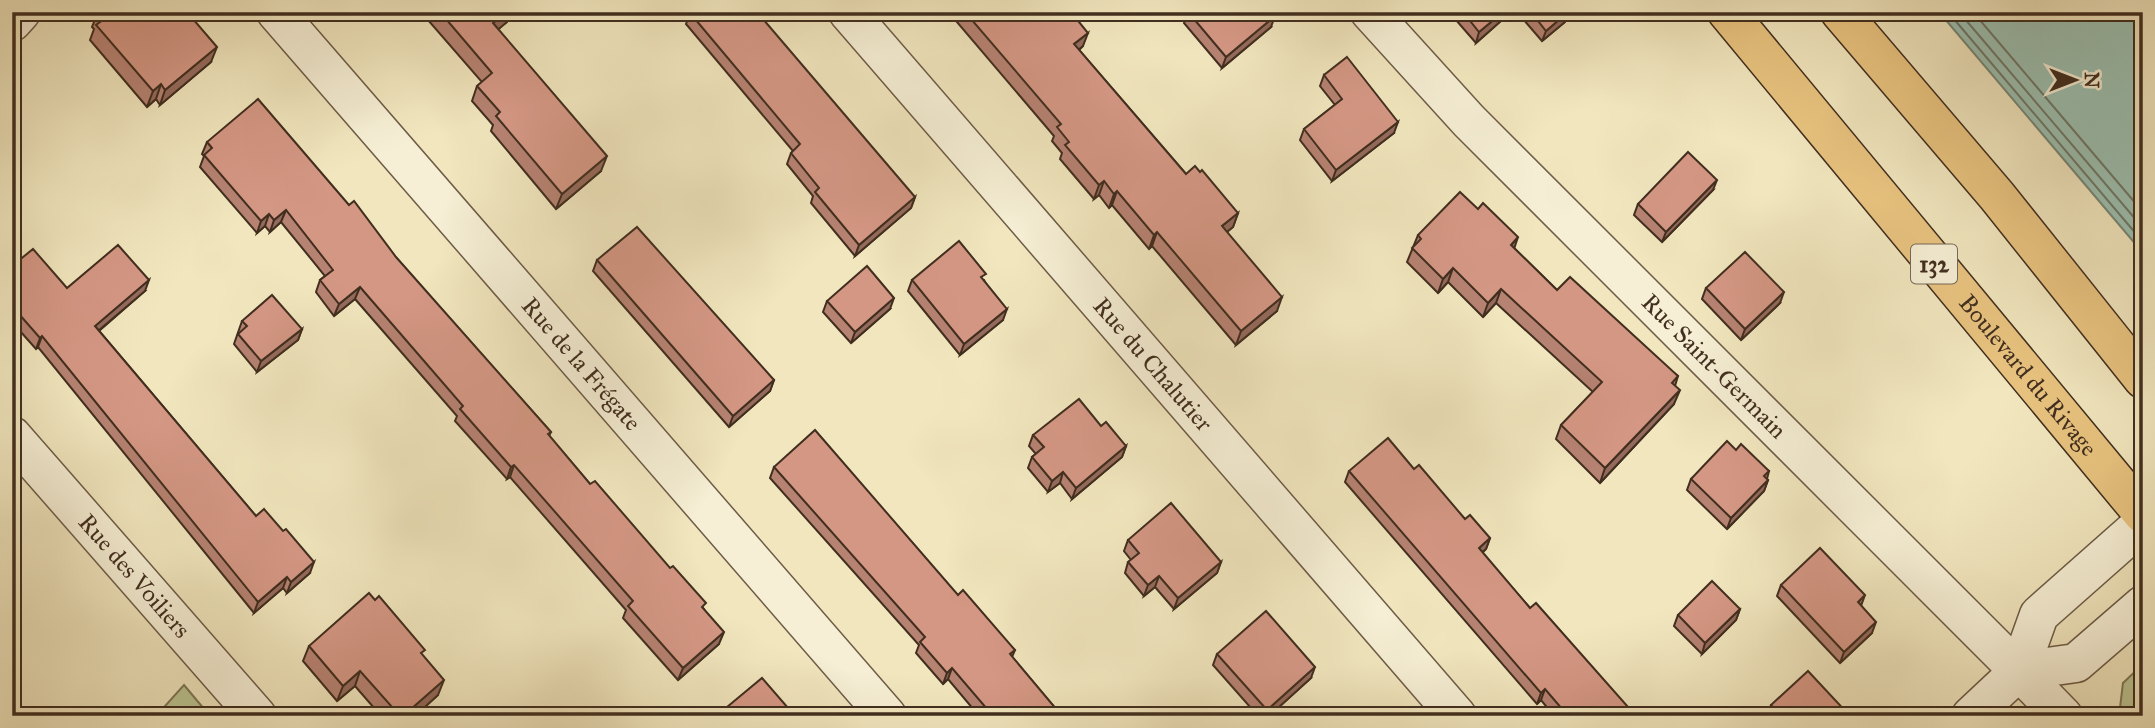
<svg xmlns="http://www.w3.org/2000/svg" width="2155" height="728" viewBox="0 0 2155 728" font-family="'IM FELL Great Primer',serif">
  <rect width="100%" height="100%" fill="#f1e6be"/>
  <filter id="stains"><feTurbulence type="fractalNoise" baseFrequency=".00286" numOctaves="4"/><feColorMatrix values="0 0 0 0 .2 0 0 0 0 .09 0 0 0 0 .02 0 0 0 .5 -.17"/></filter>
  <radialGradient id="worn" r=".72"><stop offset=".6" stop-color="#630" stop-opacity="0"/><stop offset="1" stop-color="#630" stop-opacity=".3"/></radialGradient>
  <g fill="#bbc491" stroke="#7e7958" stroke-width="2">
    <polygon points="2143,664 2143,716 2119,716 2123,683"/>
    <polygon points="184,685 205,710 200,716 156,716"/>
  </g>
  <polygon fill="#9bc0b1" stroke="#778677" stroke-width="2" points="1939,12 2143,12 2143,253"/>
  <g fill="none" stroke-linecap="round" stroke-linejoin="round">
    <g stroke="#6e7768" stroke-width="2">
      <polyline points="1948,12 2143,242"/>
      <polyline points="1959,12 2143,228"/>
      <polyline points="1973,12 2143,212"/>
    </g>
    <defs>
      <g id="minor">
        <path id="s1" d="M276 12 887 716"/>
        <path id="s2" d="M848 12 1457 716"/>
        <polyline points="12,22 21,12"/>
        <path id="s3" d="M12 436 257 716"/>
        <polyline points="1971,716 2019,671 2063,716"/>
      </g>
      <g id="tertiary">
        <path id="s4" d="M1370 12 1469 121 2019 671"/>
        <polyline points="2019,671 2039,615 2143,523"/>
        <polyline points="2019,671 2076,663 2143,605"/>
      </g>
      <g id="primary">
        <path id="s5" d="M1727 12 2143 514"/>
        <polyline points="1840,12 1997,196 2143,379"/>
      </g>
    </defs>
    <use href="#minor" stroke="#6d5c47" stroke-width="41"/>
    <use href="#tertiary" stroke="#6d5c47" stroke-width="41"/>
    <use href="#primary" stroke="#412e1f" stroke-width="41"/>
    <use href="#minor" stroke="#f6efd5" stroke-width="38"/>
    <use href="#tertiary" stroke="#f6efd5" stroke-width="38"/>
    <use href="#primary" stroke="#e8c37f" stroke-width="38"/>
  </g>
  <g fill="#b68272" stroke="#412e1f" stroke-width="2">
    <polygon points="98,12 211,62 160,105 156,99 147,107 90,40 94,29 92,27"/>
    <polygon points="421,12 510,12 507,22 498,29 601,171 556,209 491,131 493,125 472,101 477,86 482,82"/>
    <polygon points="952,12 1071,12 1083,46 1079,50 1186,174 1238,213 1233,227 1227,232 1277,311 1236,345 1152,246 1149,249 1112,205 1109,208 1099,195 1094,199 1060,159 1062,153 1052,141 1054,136 951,15"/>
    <polygon points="1188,12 1271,27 1222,68 1184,23"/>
    <polygon points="1449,12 1511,12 1476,43"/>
    <polygon points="1517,12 1569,12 1565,22 1542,41"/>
    <polygon points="690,13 915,197 911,208 855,256 811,203 813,196 787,164 791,153 793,151 686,24"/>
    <polygon points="1324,75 1394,133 1332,181 1300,140 1304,129 1335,105 1320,86"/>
    <polygon points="207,142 349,205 551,432 549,436 590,484 704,609 719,644 678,680 623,618 626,610 510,477 507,479 455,421 457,416 355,299 334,316 316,292 320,280 325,276 281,222 270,232 265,226 257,233 200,167 204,156 202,154"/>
    <polygon points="1713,190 1662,242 1634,215 1638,204"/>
    <polygon points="1418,235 1514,248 1557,290 1678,376 1675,386 1674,404 1600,483 1556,439 1561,425 1593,392 1496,303 1483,317 1448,282 1438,293 1407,262"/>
    <polygon points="597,260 774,380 770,391 729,427 593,271"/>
    <polygon points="12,266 67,288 145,291 99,331 256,516 310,573 287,593 283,588 254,613 38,347 36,349 12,322"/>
    <polygon points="912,280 984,280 1003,320 960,355 908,291"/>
    <polygon points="1706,288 1780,303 1741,340 1702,299"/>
    <polygon points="827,301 890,309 851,343 823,312"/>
    <polygon points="242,321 302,329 298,340 257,372 234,344"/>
    <polygon points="1101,426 1126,446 1122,457 1072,499 1060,483 1048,492 1028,468 1032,457 1036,454 1029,446 1033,435"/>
    <polygon points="1736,450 1769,471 1767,479 1768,480 1764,491 1727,529 1687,490 1691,479"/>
    <polygon points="774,467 958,595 1015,650 1012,657 1062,716 979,716 948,679 943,684 916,653 919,645 770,478"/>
    <polygon points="1414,469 1465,519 1490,538 1486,549 1482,553 1530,608 1636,716 1554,716 1541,700 1537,704 1345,482 1349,471"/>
    <polygon points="1128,540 1221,562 1217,573 1174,609 1155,587 1144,596 1125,573 1128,562 1131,560 1124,551"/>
    <polygon points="1781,585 1861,606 1872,633 1840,663 1777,596"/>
    <polygon points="1740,609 1736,620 1702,654 1674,626 1678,615"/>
    <polygon points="309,646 423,656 438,695 415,716 381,716 355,686 337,701 303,661"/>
    <polygon points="1217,654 1311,678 1269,716 1258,716 1213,665"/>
    <polygon points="1771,705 1850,716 1767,716"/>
  </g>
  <g fill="#946a5c" stroke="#412e1f" stroke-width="2">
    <polygon points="506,12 510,12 507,22 488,38 493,23"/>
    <polygon points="1503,12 1511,12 1476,43 1479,32"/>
    <polygon points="1568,12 1565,22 1542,41 1546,31"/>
    <polygon points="1275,16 1271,27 1222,68 1226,57"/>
    <polygon points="1088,33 1083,46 1069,58 1074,44"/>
    <polygon points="217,47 211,62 160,105 165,90"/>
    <polygon points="161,84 156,99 147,107 153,91"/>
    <polygon points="1398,122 1394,133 1332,181 1336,170"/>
    <polygon points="607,156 601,171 556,209 562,194"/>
    <polygon points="1717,180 1713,190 1662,242 1666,232"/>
    <polygon points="1104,181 1099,195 1094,199 1099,185"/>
    <polygon points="1117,191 1112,205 1109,208 1114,194"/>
    <polygon points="915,197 911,208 855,256 859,245"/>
    <polygon points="286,210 281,222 270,232 274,220"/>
    <polygon points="1238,213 1233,227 1217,240 1222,226"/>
    <polygon points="269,214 265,226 257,233 261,221"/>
    <polygon points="1157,232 1152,246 1149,249 1154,235"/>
    <polygon points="1518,237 1513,252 1511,245"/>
    <polygon points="1453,268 1448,282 1438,293 1443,279"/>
    <polygon points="149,280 145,291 91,337 95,326"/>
    <polygon points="360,287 355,299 334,316 339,304"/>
    <polygon points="1501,289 1496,303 1483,317 1488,303"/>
    <polygon points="1784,292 1780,303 1741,340 1745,329"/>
    <polygon points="1282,297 1277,311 1236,345 1241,331"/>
    <polygon points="894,298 890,309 851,343 855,332"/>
    <polygon points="1007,309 1003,320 960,355 964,344"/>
    <polygon points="302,329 298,340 257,372 261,361"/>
    <polygon points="42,336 38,347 36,349 40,338"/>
    <polygon points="774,380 770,391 729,427 733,416"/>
    <polygon points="1680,390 1674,404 1600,483 1605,468"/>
    <polygon points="1126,446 1122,457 1072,499 1076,488"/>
    <polygon points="514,465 510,477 507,479 511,467"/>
    <polygon points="1063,472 1060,483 1048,492 1052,481"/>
    <polygon points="1768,480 1764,491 1727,529 1731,518"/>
    <polygon points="1490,538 1486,549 1475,559 1479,548"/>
    <polygon points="314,562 310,573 287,593 291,582"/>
    <polygon points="1221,562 1217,573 1174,609 1178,598"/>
    <polygon points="1159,576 1155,587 1144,596 1148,585"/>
    <polygon points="287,577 283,588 254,613 258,602"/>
    <polygon points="1865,595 1861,606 1858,602"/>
    <polygon points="1740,609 1736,620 1702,654 1705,643"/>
    <polygon points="1876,622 1872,633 1840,663 1844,652"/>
    <polygon points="724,632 719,644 678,680 683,668"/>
    <polygon points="1315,667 1311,678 1269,716 1265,716 1267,710"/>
    <polygon points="952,668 948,679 943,684 947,673"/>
    <polygon points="360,671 355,686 337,701 343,686"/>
    <polygon points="444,680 438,695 415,716 403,716"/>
    <polygon points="1545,689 1541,700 1537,704 1541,693"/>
  </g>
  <g fill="#d49784" stroke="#412e1f" stroke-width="2">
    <polygon points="98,12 187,12 217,47 165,90 161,84 153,91 96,25 104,19"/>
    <polygon points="440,12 506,12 493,23 607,156 562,194 496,116 500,112 477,86 492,73"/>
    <polygon points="691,12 757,12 915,197 859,245 815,192 819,188 791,153 800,144 690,13"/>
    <polygon points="965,12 1071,12 1088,33 1074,44 1186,174 1195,166 1200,172 1202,170 1238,213 1222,226 1282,297 1241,331 1157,232 1154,235 1117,191 1114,194 1104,181 1099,185 1065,145 1069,142 1057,127 1061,124"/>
    <polygon points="1188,12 1272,12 1275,16 1226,57"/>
    <polygon points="1463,12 1503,12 1479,32"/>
    <polygon points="1531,12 1568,12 1546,31"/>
    <polygon points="1347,57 1398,122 1336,170 1304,129 1342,99 1324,75"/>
    <polygon points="258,99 349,205 354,201 396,257 551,432 548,434 590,484 595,481 670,568 673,566 706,603 702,607 724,632 683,668 628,606 633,601 514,465 511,467 460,409 463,406 360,287 339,304 320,280 333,270 286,210 274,220 269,214 261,221 204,155 212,148 207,142"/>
    <polygon points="1688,152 1717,180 1666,232 1638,204"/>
    <polygon points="1460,192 1478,209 1483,203 1518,237 1511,245 1557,290 1570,277 1678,376 1672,383 1680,390 1605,468 1561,425 1602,382 1501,289 1488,303 1453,268 1443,279 1412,248 1421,239 1418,235"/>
    <polygon points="637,227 774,380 733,416 597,260"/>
    <polygon points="959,241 986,274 981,277 1007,309 964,344 912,280"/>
    <polygon points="118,245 149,280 95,326 256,516 264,509 283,531 286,529 314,562 291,582 287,577 258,602 42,336 40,338 12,306 12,266 33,249 67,288"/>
    <polygon points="1745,252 1784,292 1745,329 1706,288"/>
    <polygon points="867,266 894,298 855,332 827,301"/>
    <polygon points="272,295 302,329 261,361 238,334 247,326 242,321"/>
    <polygon points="1079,399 1101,426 1106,422 1126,446 1076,488 1063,472 1052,481 1032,457 1044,447 1033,435"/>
    <polygon points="815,430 958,595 963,590 1015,650 1010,654 1062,716 993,716 952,668 947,673 920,642 925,637 774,467"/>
    <polygon points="1388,438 1414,469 1419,465 1465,519 1470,515 1490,538 1479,548 1530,608 1536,603 1636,716 1568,716 1545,689 1541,693 1349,471"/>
    <polygon points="1727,441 1736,450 1741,444 1769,471 1764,476 1768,480 1731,518 1691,479"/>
    <polygon points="1171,503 1221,562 1178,598 1159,576 1148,585 1128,562 1139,553 1128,540"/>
    <polygon points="1820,548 1865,595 1858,602 1876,622 1844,652 1781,585"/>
    <polygon points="1712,581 1740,609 1705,643 1678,615"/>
    <polygon points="369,593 375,600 379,596 425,650 421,653 444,680 403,716 400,716 360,671 343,686 309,646"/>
    <polygon points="1266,611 1315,667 1267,710 1217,654"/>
    <polygon points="1808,671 1850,716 1773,716 1778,712 1771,705"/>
    <polygon points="762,678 795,716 725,716 721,712"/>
  </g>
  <g text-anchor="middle" stroke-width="5" stroke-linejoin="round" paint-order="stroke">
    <rect fill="#f6efd5" stroke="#776856" stroke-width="2" x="1911" y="244.5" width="46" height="39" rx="5"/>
    <g font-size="23" font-weight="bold" fill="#412e1f">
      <text x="1934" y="272">132</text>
    </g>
    <g font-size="24" fill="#412e1f" stroke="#f6efd5">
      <text dy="8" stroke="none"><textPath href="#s1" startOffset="466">Rue de la Frégate</textPath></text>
      <text dy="8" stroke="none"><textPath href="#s2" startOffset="466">Rue du Chalutier</textPath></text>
      <text dy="8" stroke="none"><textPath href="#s4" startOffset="494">Rue Saint-Germain</textPath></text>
      <text dy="8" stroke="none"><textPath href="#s5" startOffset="472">Boulevard du Rivage</textPath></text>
      <text dy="8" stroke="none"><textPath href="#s3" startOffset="186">Rue des Voiliers</textPath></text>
    </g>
  </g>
  <rect width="2155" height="728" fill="none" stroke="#f1e6be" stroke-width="42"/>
  <rect x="14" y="14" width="2127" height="700" fill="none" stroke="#412e1f" stroke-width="3.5"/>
  <rect x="21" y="21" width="2113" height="686" fill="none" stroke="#412e1f" stroke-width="2"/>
  <g transform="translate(2075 80) rotate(90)" stroke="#f6efd5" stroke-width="5" paint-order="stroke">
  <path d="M0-5L12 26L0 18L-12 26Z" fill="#412e1f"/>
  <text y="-10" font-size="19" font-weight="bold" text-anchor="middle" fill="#412e1f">N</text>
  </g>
  <rect width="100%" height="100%" filter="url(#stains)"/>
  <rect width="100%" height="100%" fill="url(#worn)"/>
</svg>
